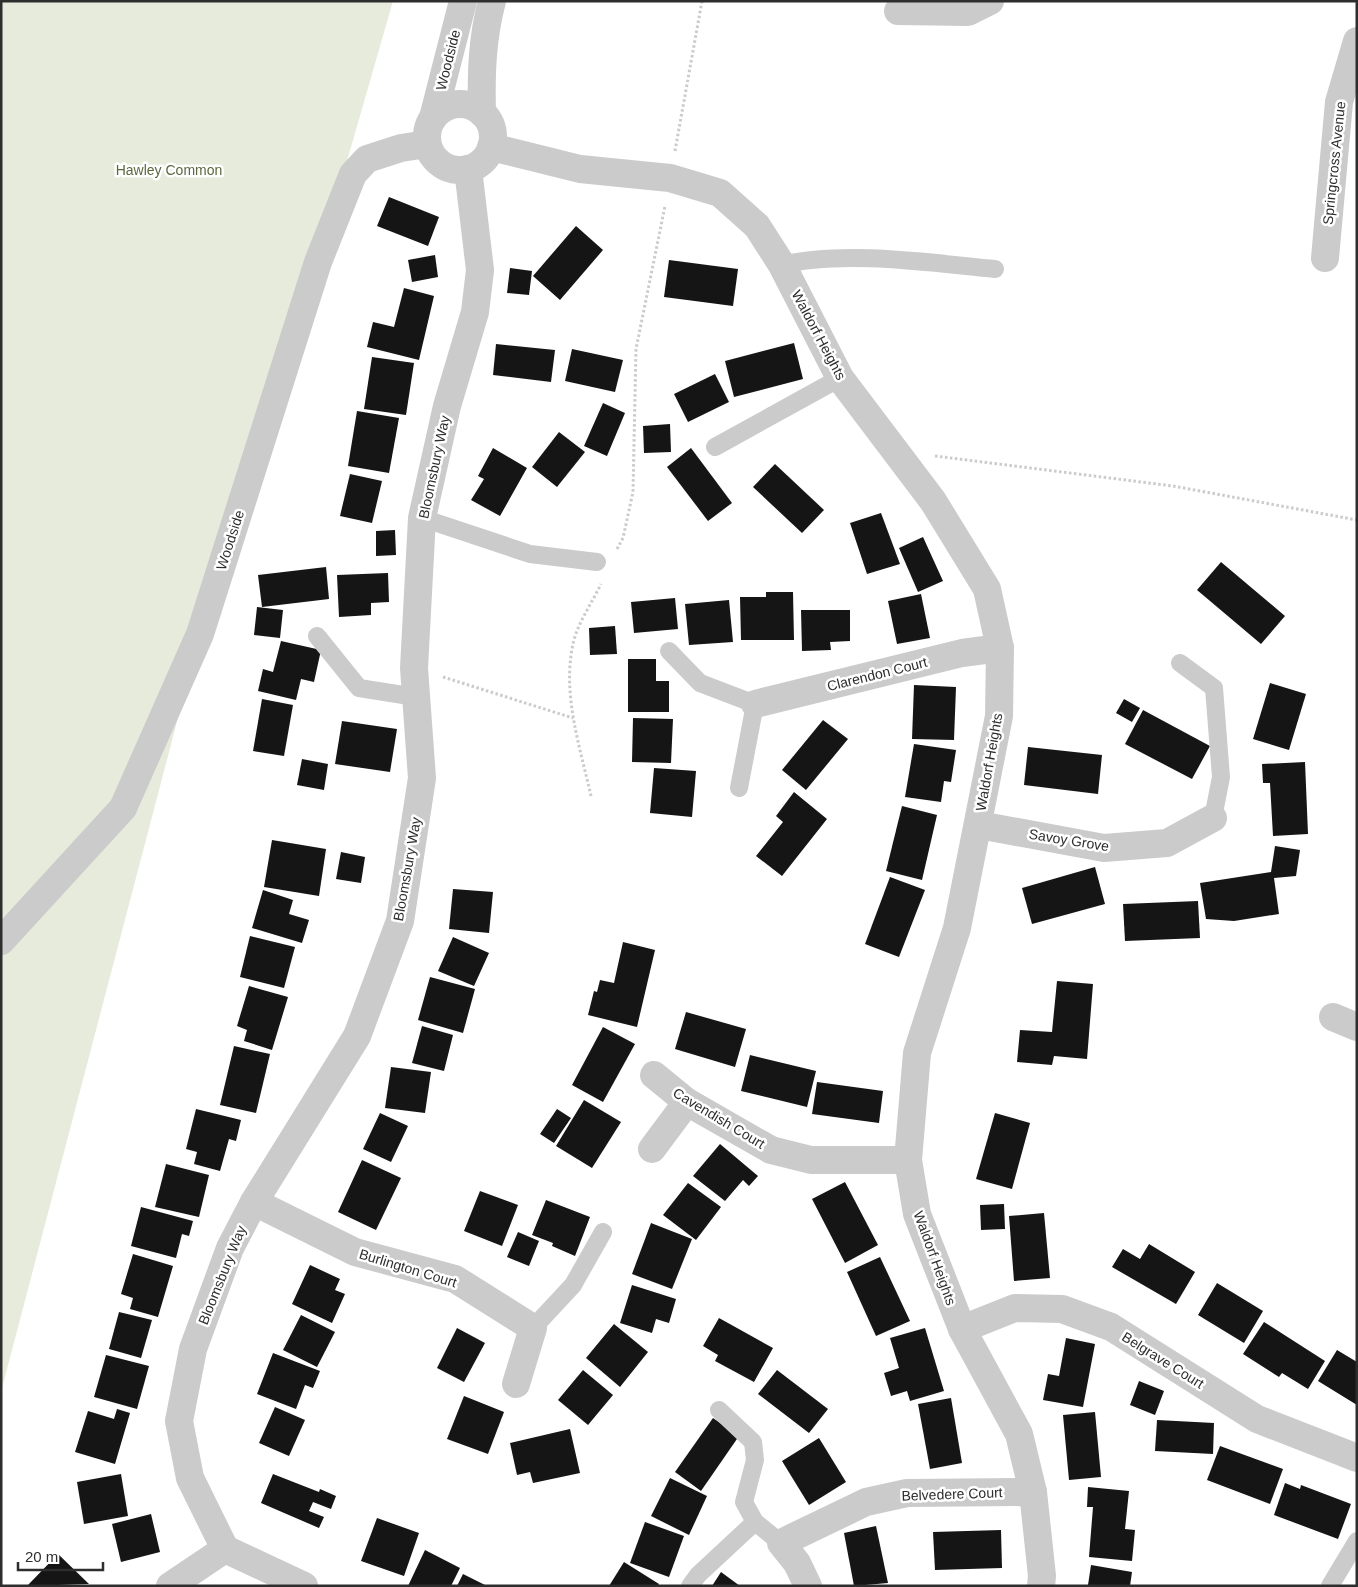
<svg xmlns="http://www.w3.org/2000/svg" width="1358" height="1587" viewBox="0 0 1358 1587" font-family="Arial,sans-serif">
  <rect width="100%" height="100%" fill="#fff"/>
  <polygon fill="#e7ebdc" points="1,1 393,1 318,262 200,634 1,1392"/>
  <g fill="#151515">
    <polygon points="389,197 439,217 428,246 377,226"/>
    <polygon points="576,226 603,250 560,300 533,276"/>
    <polygon points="435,255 438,277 412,282 408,260"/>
    <polygon points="669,260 738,269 733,306 664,297"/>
    <polygon points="510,268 532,271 529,295 507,293"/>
    <polygon points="404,288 434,296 419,360 367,347 373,322 394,327"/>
    <polygon points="794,343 803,379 734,397 725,361"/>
    <polygon points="496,344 555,350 551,382 493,375"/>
    <polygon points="572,349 623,360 615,392 565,381"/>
    <polygon points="372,357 414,363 406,415 364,409"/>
    <polygon points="715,374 729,402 688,422 674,394"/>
    <polygon points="603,403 625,413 607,456 584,446"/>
    <polygon points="357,411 399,418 389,473 348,466"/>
    <polygon points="670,424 671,452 644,453 643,426"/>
    <polygon points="559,432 585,452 557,487 532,467"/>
    <polygon points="493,448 527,468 500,516 471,500 484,479 478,476"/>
    <polygon points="691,448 732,503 708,521 667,467"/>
    <polygon points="775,464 824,510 802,533 753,487"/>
    <polygon points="350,474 382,481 372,523 340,516"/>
    <polygon points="881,513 900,564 867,574 850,523"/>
    <polygon points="395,530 396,555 376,556 376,531"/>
    <polygon points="923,537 943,581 918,592 899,548"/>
    <polygon points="1221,562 1285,616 1261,644 1197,590"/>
    <polygon points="326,567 329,599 262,607 258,575"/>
    <polygon points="388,573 389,602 371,603 371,615 339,617 337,575"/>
    <polygon points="766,592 793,592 794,640 741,640 740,597 766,597"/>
    <polygon points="921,594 930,638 897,644 888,601"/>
    <polygon points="675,598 678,629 634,633 631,602"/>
    <polygon points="729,600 733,642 689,645 685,604"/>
    <polygon points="257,607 283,610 280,638 254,635"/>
    <polygon points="801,610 850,610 850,641 830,642 831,650 802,651"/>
    <polygon points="615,626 617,654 590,655 589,628"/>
    <polygon points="281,641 321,650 314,682 301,679 296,700 258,691 263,669 273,672"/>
    <polygon points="628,659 656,659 656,681 669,681 669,712 628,712"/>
    <polygon points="1270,683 1306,694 1289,750 1253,739"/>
    <polygon points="914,685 956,687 954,740 912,739"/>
    <polygon points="262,699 293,705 284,756 253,751"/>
    <polygon points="1124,699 1140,708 1132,722 1116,713"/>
    <polygon points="1143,710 1210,746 1192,779 1125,744"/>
    <polygon points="633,718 673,719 671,763 632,762"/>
    <polygon points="823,720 848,739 806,790 782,770"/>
    <polygon points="342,721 397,729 390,772 335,764"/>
    <polygon points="914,744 956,750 951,782 944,781 941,802 905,797"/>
    <polygon points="1028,747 1102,755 1098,794 1024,785"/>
    <polygon points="302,759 328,764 324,790 297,785"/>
    <polygon points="1305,762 1308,834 1273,836 1270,783 1263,783 1262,764"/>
    <polygon points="654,768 696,771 692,817 650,813"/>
    <polygon points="794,792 827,819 782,876 756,856 783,822 776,816"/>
    <polygon points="902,806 937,815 922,880 886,871"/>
    <polygon points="272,840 326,849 319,896 264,887"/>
    <polygon points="1275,846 1300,850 1296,876 1274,878 1279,914 1234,921 1206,919 1200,883 1271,872"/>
    <polygon points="341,852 365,857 361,883 336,879"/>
    <polygon points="1095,867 1105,904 1032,924 1022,888"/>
    <polygon points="890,877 925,890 899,957 865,944"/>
    <polygon points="453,889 493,892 489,933 449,929"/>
    <polygon points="263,890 293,900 289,914 309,920 302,943 252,928"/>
    <polygon points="1198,901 1200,938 1125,941 1123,904"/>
    <polygon points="250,936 295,947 284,988 240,977"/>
    <polygon points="453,937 489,953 474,986 438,971"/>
    <polygon points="623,942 655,950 637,1027 588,1015 594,991 597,992 600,980 614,983"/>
    <polygon points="430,977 475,989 463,1033 418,1020"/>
    <polygon points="1057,981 1093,984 1087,1059 1054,1056 1052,1065 1017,1062 1020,1030 1052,1032"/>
    <polygon points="249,986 288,997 272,1050 244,1041 247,1030 237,1026"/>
    <polygon points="686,1012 746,1029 735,1067 675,1049"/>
    <polygon points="422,1026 453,1035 444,1071 412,1063"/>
    <polygon points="603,1027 635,1044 603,1102 572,1085"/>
    <polygon points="234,1046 270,1054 256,1113 220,1105"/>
    <polygon points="750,1055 816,1071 807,1107 741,1091"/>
    <polygon points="391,1067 431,1072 425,1113 385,1108"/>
    <polygon points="817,1082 883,1091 879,1123 812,1114"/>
    <polygon points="584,1100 621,1122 592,1168 556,1146"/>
    <polygon points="196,1109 241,1120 236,1141 229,1139 220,1171 194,1164 197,1152 186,1149"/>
    <polygon points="557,1109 571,1118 554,1143 540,1134"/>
    <polygon points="380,1113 408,1126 391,1162 363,1149"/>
    <polygon points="995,1113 1030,1123 1012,1189 976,1179"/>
    <polygon points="720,1144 758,1176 749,1186 743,1180 725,1201 693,1176"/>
    <polygon points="362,1160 401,1178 376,1230 338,1212"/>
    <polygon points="166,1164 209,1175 199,1217 155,1207"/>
    <polygon points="845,1182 878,1245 845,1263 812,1199"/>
    <polygon points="688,1183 721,1207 696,1240 663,1215"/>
    <polygon points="480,1191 518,1205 502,1246 464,1231"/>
    <polygon points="546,1200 590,1217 575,1256 552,1246 553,1243 532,1235"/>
    <polygon points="1004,1204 1005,1229 981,1230 980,1205"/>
    <polygon points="141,1207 193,1221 189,1236 182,1234 176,1258 131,1246"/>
    <polygon points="1044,1213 1050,1278 1014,1281 1009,1216"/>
    <polygon points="651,1223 692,1239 672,1289 632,1274"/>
    <polygon points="518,1232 539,1241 529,1266 507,1257"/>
    <polygon points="1149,1244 1195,1272 1176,1304 1112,1267 1123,1249 1140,1259"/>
    <polygon points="133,1254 173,1266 158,1317 130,1309 133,1298 121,1294"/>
    <polygon points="880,1257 910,1321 876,1336 847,1272"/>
    <polygon points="310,1265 340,1279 335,1290 345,1294 332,1323 292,1304"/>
    <polygon points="1217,1283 1263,1311 1244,1343 1198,1315"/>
    <polygon points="632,1285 676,1299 669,1323 656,1319 652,1333 620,1323"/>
    <polygon points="119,1312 152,1320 141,1358 109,1349"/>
    <polygon points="301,1315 335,1332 317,1367 283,1350"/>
    <polygon points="719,1318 773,1348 754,1382 715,1361 718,1355 703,1346"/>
    <polygon points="1264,1322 1325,1361 1308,1389 1282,1373 1279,1377 1243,1354"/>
    <polygon points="614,1324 648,1352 620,1387 586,1358"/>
    <polygon points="457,1328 485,1343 464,1382 437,1368"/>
    <polygon points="925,1328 944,1391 910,1401 907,1391 891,1396 884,1373 899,1368 890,1338"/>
    <polygon points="1066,1338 1095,1344 1083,1407 1043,1400 1048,1374 1059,1376"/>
    <polygon points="1337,1350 1357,1362 1357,1405 1318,1381"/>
    <polygon points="273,1353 320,1371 313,1388 305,1385 296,1409 257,1394"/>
    <polygon points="106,1355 149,1366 137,1409 94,1397"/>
    <polygon points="583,1370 613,1395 588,1425 558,1400"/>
    <polygon points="777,1370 828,1409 809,1433 758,1394"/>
    <polygon points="1139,1381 1164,1391 1155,1415 1130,1405"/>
    <polygon points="464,1396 504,1412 488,1454 447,1439"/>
    <polygon points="951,1398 962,1463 930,1469 918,1404"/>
    <polygon points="275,1407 305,1420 289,1456 259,1443"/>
    <polygon points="117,1409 130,1413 115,1464 75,1452 88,1411 114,1419"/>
    <polygon points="1095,1412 1101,1477 1069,1480 1063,1415"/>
    <polygon points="713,1418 739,1436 701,1491 675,1472"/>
    <polygon points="1157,1420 1214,1423 1213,1454 1155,1451"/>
    <polygon points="570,1429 580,1473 533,1483 530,1472 517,1475 510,1443"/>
    <polygon points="819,1438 846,1482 809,1505 782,1461"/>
    <polygon points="1220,1446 1283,1469 1270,1504 1207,1480"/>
    <polygon points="121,1474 128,1516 84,1524 77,1482"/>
    <polygon points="273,1474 319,1492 320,1489 336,1496 331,1509 313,1502 309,1511 324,1517 319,1528 261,1503"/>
    <polygon points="670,1478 707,1496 689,1535 651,1516"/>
    <polygon points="1285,1483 1300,1489 1301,1485 1351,1504 1338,1539 1274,1515"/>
    <polygon points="1088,1487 1129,1491 1125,1529 1135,1530 1132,1561 1089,1557 1093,1507 1087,1507"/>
    <polygon points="151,1514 160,1552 121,1562 112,1524"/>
    <polygon points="377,1518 419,1533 404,1576 361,1561"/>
    <polygon points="645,1522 684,1536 669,1577 630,1563"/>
    <polygon points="876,1526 888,1583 854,1586 844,1533"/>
    <polygon points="1001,1530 1002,1568 935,1570 933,1532"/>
    <polygon points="425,1550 460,1568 451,1586 408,1586"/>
    <polygon points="58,1554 89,1584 29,1586 28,1585"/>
    <polygon points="624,1562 659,1584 658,1586 609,1586"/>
    <polygon points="1091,1565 1132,1572 1130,1586 1088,1585"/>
    <polygon points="721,1572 740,1586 712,1586"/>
    <polygon points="463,1574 487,1586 457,1586"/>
  </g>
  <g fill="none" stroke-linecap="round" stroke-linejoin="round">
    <g stroke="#cbcbcb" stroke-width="3" stroke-dasharray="2.5 2.5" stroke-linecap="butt">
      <polyline points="675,151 702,1"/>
      <polyline points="935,456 1173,486 1357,520"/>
      <polyline points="617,549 623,538 633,492 636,349 665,206"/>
      <polyline points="443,677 573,718"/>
      <path d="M591 796C580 747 562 694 573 644 577 624 592 603 601 584"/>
    </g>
    <g stroke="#cbcbcb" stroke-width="18">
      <path d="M782 265C844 250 931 263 995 269"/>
      <polyline points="715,447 840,378"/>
      <polyline points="422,518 530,554 597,562"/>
      <polyline points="317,636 359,688 416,697"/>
      <polyline points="669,651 700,683 755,704 739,788"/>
      <polyline points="1180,663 1214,688 1221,777 1213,818"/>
      <polyline points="533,1328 573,1285 603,1232"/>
      <polyline points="719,1410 753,1442 755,1460 744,1502 755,1522"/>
      <polyline points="690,1586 698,1575 755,1522 781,1543"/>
      <polyline points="1330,1586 1357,1541"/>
    </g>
    <g stroke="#cbcbcb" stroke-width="28">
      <polyline points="898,11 968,12 990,1"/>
      <circle cx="460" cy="137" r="33"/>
      <path d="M482 113C481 75 482 38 492 1"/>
      <polyline points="433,118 463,1"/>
      <polyline points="491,147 580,169 670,178 720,193 757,226 782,265 840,378 933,501 987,589 1000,648 999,716 957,928 917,1053 908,1160 917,1214 962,1329 1019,1434 1033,1492 1042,1576 1041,1586"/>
      <polyline points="1325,258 1339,102 1357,41"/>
      <polyline points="755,704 962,653 1000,648"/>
      <polyline points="979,825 1104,848 1167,843 1213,818"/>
      <polyline points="1,941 123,808 200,634 318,262 353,174 367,159 401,148 427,144"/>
      <polyline points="1333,1017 1357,1027"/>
      <polyline points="654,1075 687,1102 771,1150 811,1160 908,1160"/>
      <polyline points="652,1149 687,1102"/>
      <polyline points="254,1202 355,1252 455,1279 533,1328 516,1384"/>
      <polyline points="962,1329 1015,1308 1062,1309 1111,1327 1257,1419 1357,1458"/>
      <polyline points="225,1549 190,1478 179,1421 193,1349 230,1248 254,1202 357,1036 400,921 422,778 414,668 422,518 447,406 475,312 480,270 468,169"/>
      <polyline points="225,1549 304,1586"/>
      <polyline points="170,1586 225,1549"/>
      <polyline points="808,1586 797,1563 781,1543 866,1502 907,1493 1033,1492"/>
    </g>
  </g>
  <g text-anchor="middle" stroke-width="5" stroke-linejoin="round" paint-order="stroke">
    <g font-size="14" fill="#2e2e2e" stroke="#fff">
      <text transform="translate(448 60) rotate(-76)" y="5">Woodside</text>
      <text transform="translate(1334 163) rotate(-84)" y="5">Springcross Avenue</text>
      <text transform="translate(819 335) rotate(62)" y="5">Waldorf Heights</text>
      <text transform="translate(434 467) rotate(-78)" y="5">Bloomsbury Way</text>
      <text transform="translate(230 540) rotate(-72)" y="5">Woodside</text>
      <text transform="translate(877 674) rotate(-14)" y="5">Clarendon Court</text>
      <text transform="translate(989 762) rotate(-80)" y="5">Waldorf Heights</text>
      <text transform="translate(1069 840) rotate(9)" y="5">Savoy Grove</text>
      <text transform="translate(407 869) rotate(-80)" y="5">Bloomsbury Way</text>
      <text transform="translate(719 1118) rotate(31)" y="5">Cavendish Court</text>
      <text transform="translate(935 1258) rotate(70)" y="5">Waldorf Heights</text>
      <text transform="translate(408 1268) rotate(17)" y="5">Burlington Court</text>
      <text transform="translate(222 1275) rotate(-68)" y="5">Bloomsbury Way</text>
      <text transform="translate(1163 1360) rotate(32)" y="5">Belgrave Court</text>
      <text transform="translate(952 1494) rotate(-2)" y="5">Belvedere Court</text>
    </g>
    <g font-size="14" fill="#59683d" stroke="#fff">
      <text x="169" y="175">Hawley Common</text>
    </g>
  </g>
  <rect width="1358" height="1587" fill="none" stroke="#2e2e2e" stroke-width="5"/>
  <path d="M18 1562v8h85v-8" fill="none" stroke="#2e2e2e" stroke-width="2.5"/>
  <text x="25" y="1562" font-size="15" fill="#2e2e2e" stroke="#ffffff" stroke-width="4" paint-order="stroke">20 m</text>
</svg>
